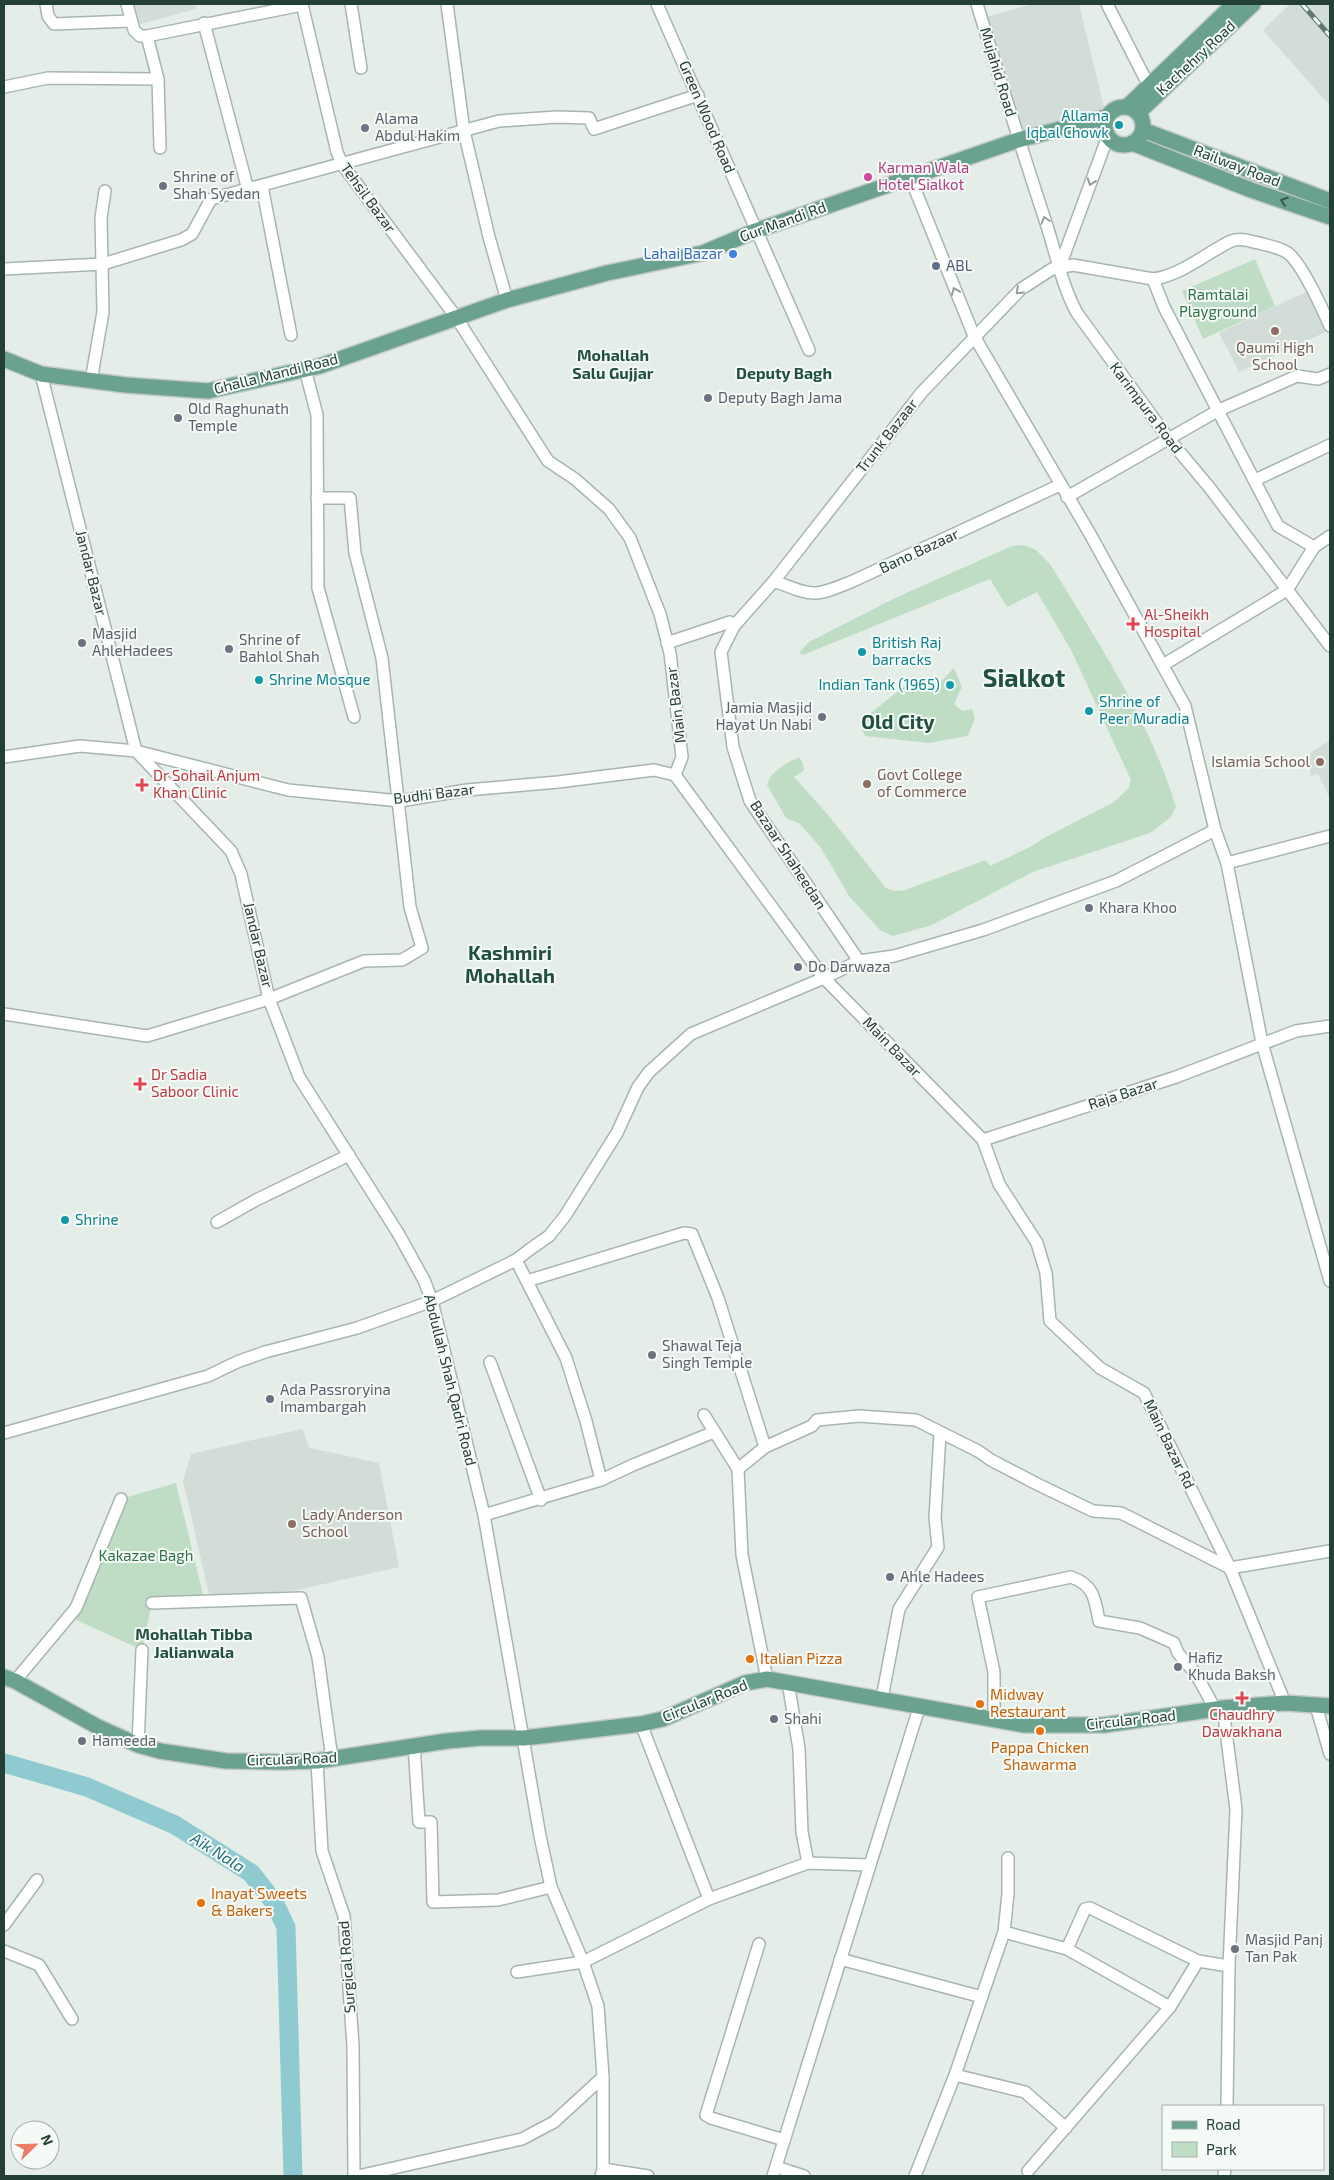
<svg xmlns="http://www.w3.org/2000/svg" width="1334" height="2180" viewBox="0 0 1334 2180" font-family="'Exo 2',sans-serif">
  <rect width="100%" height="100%" fill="#e5ede9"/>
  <g fill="#d3ddd8">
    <polygon points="131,4 195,4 196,9 136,25"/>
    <polygon points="1032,4 1079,4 1106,115 1020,136 984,18"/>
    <polygon points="1290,4 1330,4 1330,106 1263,30"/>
    <polygon points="1312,289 1330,330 1239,372 1219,333"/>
    <polygon points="1330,740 1330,799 1318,774 1311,776 1310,771 1310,753"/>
    <polygon points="302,1429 310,1448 379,1463 399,1567 297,1590 210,1599 183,1481 191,1454"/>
  </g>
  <g fill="#bfddc5">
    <polygon points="1255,259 1275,306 1203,339 1182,291"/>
    <path d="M1024 545 1036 550 1050 564C1098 642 1149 719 1176 807L1170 818 1150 833 1033 872 932 925 893 936 880 930 849 896 821 848 800 824 786 818 767 785C771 771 786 763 799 757L803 763 804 770 794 777 829 816 886 888 894 891 905 890 986 860 990 866 1032 846 1044 838 1114 802 1129 788 1131 780 1071 650 1037 592 1007 607 990 579 803 655 799 653 809 642 895 598 1012 546Z"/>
    <polygon points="954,668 962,687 954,704 962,711 972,709 975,718 968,736 929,743 865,736 860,724 861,721 902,688 918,681 940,683"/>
    <polygon points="176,1483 204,1599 152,1603 142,1650 68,1616 121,1499"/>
  </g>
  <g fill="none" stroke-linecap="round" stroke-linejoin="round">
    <polyline stroke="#8fcad0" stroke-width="19" points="4,1763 87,1787 175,1825 251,1873 274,1902 286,1927 293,2176"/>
    <defs>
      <g id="minor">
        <polyline points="46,4 48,16 54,24 130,21"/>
        <polyline points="127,4 134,30 140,36 147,36 302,5"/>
        <polyline points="302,4 337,152 342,164 456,317 548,461 575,479 609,509 630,538 660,614 670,653 682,757 675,775"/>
        <polyline points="351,4 361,68"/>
        <polyline points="447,4 464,131 489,237 507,300"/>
        <polyline points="657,4 809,350"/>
        <path d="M977 4C999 77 1022 150 1046 223 1056 253 1062 286 1077 313L1168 438 1209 487 1330 646"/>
        <polyline points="1107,4 1149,86"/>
        <polyline points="204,23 248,190"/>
        <polyline points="147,36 158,79 160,148"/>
        <polyline points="4,87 48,78 158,79"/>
        <polyline points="910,177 974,336 1090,534 1185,706 1215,830 1227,863 1262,1043 1330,1281"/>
        <polyline points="262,186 291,335"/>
        <polyline points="1060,266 1108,136"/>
        <polyline points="4,269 103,264 181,240 192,234 211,199 499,121 557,117 589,118 594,129 698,95"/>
        <polyline points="1153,279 1164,307 1278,526 1314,547"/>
        <polyline points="305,369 317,415 318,588 354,717"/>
        <polyline points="41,374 136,751 231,851 241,874 269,999 299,1077 398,1233 424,1280 432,1301 484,1515 540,1836 551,1887 583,1962 598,2006 603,2077 603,2169 601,2176"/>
        <polyline points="91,381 103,312 101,218 105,191"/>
        <polyline points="1255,480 1330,445"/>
        <polyline points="1067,497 1219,410 1297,376 1318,379 1330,374"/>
        <path d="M774 581C814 596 812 598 853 581L1060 485"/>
        <polyline points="667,643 730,622 734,626"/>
        <polyline points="1163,665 1287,590 1314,547 1330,536"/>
        <polyline points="4,757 80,746 136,751 288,790 400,801 467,790 558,782 654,770 675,775"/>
        <polyline points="675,775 824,978 983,1140 999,1184 1037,1243 1046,1273 1050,1321 1100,1368 1144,1393 1230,1568 1285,1703"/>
        <polyline points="1227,863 1330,836"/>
        <path d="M859 961 750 801 733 747 721 652 734 626 774 581 922 392 1021 289 1052 269 1073 265 1153 279C1181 275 1204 255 1229 242 1239 237 1248 241 1259 243 1269 246 1279 247 1288 253 1303 265 1322 308 1330 326"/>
        <polyline points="4,1014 147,1036 269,999 364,961 402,960 422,948 410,907 382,658 355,553 350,498 317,498"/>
        <polyline points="983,1140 1176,1077 1296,1031 1330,1026"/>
        <polyline points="217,1222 256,1200 349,1155"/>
        <polyline points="516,1260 566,1358 586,1421 601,1480"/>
        <polyline points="527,1281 684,1233 692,1234 718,1298 765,1447"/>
        <polyline points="490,1362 541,1500"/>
        <polyline points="704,1415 738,1469 742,1555 767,1679"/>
        <polyline points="4,1433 208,1376 237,1362 265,1352 357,1328 432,1301 516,1260 529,1250 549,1236 565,1216 617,1133 638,1087 649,1072 691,1034 824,978 859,961 894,956 983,930 1116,881 1215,830"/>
        <polyline points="738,1469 765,1447 812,1426 817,1420 859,1416 916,1420 978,1451 991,1460 1037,1484 1093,1511 1121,1513 1230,1568 1330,1551"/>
        <polyline points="484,1515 601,1480 633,1465 714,1432"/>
        <polyline points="152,1603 301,1598 318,1657 332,1759"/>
        <polyline points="15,1681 76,1608 121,1499"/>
        <polyline points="788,1682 799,1749 802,1832 808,1863"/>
        <polyline points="882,1698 899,1609 938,1547 935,1518 940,1433"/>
        <polyline points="1316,1706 1330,1754"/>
        <polyline points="1223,1708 1236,1809 1229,1966 1227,2106"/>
        <path d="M994 1720V1672L978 1597 1071 1577C1094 1585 1095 1599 1099 1621L1140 1628 1174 1643 1178 1653 1196 1674 1215 1709"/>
        <polyline points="641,1724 709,1899"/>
        <polyline points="138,1745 142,1650"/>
        <polyline points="414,1745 419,1822 431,1822 433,1902 498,1900 551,1887"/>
        <polyline points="317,1761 322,1851 344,1916 353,2046 354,2176"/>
        <polyline points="4,1925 37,1880"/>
        <polyline points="1004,1932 1067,1949 1170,2007"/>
        <polyline points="759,1944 706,2115 711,2118 784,2140"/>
        <polyline points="1067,1949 1085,1909 1090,1908 1198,1961 1229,1966"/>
        <polyline points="4,1951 39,1965 72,2019"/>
        <polyline points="840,1959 982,1997"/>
        <polyline points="517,1972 583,1962 709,1899 808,1863 869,1865"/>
        <polyline points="955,2075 1025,2092 1066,2128"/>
        <polyline points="776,2167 804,2176"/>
        <polyline points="603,2169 648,2176"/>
        <polyline points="1028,2171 1170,2007 1198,1961"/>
        <polyline points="358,2176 522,2139 554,2122 603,2077"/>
        <polyline points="773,2176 919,1708"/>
        <polyline points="915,2176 955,2075 1004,1932 1008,1894 1008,1858"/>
        <polyline points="1224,2176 1225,2169"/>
      </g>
      <g id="major">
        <polyline points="1128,106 1234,4"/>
        <circle cx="1124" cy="126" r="19"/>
        <polyline points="1139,112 1253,4"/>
        <polyline points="1143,130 1330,201"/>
        <polyline points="1132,143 1251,190 1330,217"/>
        <polyline points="4,359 41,374 125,385 208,391 320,366 507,300 607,273 703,253 755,231 1018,140 1106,117"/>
        <polyline points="4,1677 15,1681 98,1727 138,1745 160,1751 226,1761 280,1762 317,1761 447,1741 481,1738 524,1738 641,1724 663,1719 745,1683 767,1679 1024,1725 1104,1725 1223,1708 1285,1703 1330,1706"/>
      </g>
    </defs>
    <use href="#minor" stroke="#a7b5b0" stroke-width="14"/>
    <use href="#major" stroke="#c2c9c7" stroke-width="18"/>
    <use href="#minor" stroke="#fff" stroke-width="11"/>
    <use href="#major" stroke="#6ba18f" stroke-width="15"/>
    <defs>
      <polyline id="rail" points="1302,4 1330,36"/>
    </defs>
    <use href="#rail" stroke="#5f7a71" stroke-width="5"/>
    <use href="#rail" stroke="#f5faf7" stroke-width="3" stroke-dasharray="9" stroke-linecap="butt"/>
  </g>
  <defs><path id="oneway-chevron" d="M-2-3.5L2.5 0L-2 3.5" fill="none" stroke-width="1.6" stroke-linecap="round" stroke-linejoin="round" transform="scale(1.25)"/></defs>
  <g stroke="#929f9a">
    <use href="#oneway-chevron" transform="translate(1091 182) rotate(110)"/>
    <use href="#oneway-chevron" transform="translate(1045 220) rotate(-108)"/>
    <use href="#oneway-chevron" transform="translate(955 291) rotate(-112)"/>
    <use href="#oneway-chevron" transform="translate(1019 291) rotate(137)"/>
  </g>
  <use stroke="#36584c" href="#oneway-chevron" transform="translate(1284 201) rotate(-161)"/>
  <g fill="#0f9aa8" stroke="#f5faf7" stroke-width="2">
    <circle cx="1119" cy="125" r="5"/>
    <circle cx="862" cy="652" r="5"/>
    <circle cx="259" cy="680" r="5"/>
    <circle cx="950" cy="685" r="5"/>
    <circle cx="1089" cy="711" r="5"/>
    <circle cx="65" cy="1220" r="5"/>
  </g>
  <g fill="#6b7280" stroke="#f5faf7" stroke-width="2">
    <circle cx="365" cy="128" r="5"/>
    <circle cx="163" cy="186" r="5"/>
    <circle cx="708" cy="398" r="5"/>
    <circle cx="178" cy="418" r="5"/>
    <circle cx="82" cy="643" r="5"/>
    <circle cx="229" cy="649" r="5"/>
    <circle cx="822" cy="717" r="5"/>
    <circle cx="1089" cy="908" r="5"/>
    <circle cx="798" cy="967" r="5"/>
    <circle cx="652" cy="1355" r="5"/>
    <circle cx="270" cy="1399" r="5"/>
    <circle cx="890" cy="1577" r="5"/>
    <circle cx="1178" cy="1667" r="5"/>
    <circle cx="774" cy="1719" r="5"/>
    <circle cx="82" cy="1741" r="5"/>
    <circle cx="1235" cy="1949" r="5"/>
  </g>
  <circle fill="#d1479c" stroke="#f5faf7" stroke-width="2" cx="868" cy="177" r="5"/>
  <circle fill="#3f7fe0" stroke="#f5faf7" stroke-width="2" cx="733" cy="254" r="5"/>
  <circle fill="#5c6f8a" stroke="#f5faf7" stroke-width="2" cx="936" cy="266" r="5"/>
  <g fill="#8d6e63" stroke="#f5faf7" stroke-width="2">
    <circle cx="1275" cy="331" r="5"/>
    <circle cx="1320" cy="762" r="5"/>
    <circle cx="867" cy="784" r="5"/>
    <circle cx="292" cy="1524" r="5"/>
  </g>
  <g fill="#e0444e" stroke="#f5faf7" stroke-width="2">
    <path d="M1130.5 616.5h5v5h5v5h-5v5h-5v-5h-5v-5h5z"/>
    <path d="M139.5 777.5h5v5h5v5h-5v5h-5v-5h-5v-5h5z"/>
    <path d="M137.5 1076.5h5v5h5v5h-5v5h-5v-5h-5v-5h5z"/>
    <path d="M1239.5 1690.5h5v5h5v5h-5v5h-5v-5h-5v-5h5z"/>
  </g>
  <g fill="#e8710a" stroke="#f5faf7" stroke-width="2">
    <circle cx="750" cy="1659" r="5"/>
    <circle cx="980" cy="1704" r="5"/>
    <circle cx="1040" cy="1731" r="5"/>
    <circle cx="201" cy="1903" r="5"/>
  </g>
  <g text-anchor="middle" stroke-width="4" stroke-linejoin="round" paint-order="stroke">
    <g font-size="15" fill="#243f36" stroke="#f5faf7">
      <text transform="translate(1196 58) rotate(-43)" y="5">Kachehry Road</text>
      <text transform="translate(998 72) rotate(73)" y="5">Mujahid Road</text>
      <text transform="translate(707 117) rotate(67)" y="5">Green Wood Road</text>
      <text transform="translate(1237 166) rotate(21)" y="5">Railway Road</text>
      <text transform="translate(368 198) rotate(54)" y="5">Tehsil Bazar</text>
      <text transform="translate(783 222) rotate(-20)" y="5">Gur Mandi Rd</text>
      <text transform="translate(276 374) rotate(-14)" y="5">Ghalla Mandi Road</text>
      <text transform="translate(1146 408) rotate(53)" y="5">Karimpura Road</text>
      <text transform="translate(887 436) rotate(-52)" y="5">Trunk Bazaar</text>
      <text transform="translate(919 551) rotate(-25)" y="5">Bano Bazaar</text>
      <text transform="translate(91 573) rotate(76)" y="5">Jandar Bazar</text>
      <text transform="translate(676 705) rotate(-97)" y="5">Main Bazar</text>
      <text transform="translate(434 794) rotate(-7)" y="5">Budhi Bazar</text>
      <text transform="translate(788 855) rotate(57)" y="5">Bazaar Shaheedan</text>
      <text transform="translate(258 945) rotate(77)" y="5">Jandar Bazar</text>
      <text transform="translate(892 1047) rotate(46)" y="5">Main Bazar</text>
      <text transform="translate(1123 1094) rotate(-18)" y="5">Raja Bazar</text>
      <text transform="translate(450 1380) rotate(76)" y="5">Abdullah Shah Qadri Road</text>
      <text transform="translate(1169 1444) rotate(64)" y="5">Main Bazar Rd</text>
      <text transform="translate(705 1701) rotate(-22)" y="5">Circular Road</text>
      <text transform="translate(1131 1720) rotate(-6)" y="5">Circular Road</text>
      <text transform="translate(292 1759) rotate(-2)" y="5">Circular Road</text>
      <text transform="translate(347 1967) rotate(-94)" y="5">Surgical Road</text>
    </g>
    <g font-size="15" fill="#0d838f" stroke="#f5faf7" text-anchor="start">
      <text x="1109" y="121" text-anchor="end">Allama<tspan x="1109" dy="17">Iqbal Chowk</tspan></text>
      <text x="872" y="648">British Raj<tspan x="872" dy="17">barracks</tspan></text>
      <text x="269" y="685">Shrine Mosque</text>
      <text x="940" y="690" text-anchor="end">Indian Tank (1965)</text>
      <text x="1099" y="707">Shrine of<tspan x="1099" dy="17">Peer Muradia</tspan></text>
      <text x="75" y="1225">Shrine</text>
    </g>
    <g font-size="15" fill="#5b616d" stroke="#f5faf7" text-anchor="start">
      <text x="375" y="124">Alama<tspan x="375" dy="17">Abdul Hakim</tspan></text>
      <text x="173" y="182">Shrine of<tspan x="173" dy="17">Shah Syedan</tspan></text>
      <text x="718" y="403">Deputy Bagh Jama</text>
      <text x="188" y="414">Old Raghunath<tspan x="188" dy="17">Temple</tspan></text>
      <text x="92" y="639">Masjid<tspan x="92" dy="17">AhleHadees</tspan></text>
      <text x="239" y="645">Shrine of<tspan x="239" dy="17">Bahlol Shah</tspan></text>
      <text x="812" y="713" text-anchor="end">Jamia Masjid<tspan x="812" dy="17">Hayat Un Nabi</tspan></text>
      <text x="1099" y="913">Khara Khoo</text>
      <text x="808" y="972">Do Darwaza</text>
      <text x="662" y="1351">Shawal Teja<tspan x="662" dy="17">Singh Temple</tspan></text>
      <text x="280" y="1395">Ada Passroryina<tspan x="280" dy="17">Imambargah</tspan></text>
      <text x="900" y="1582">Ahle Hadees</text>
      <text x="1188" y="1663">Hafiz<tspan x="1188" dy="17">Khuda Baksh</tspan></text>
      <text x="784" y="1724">Shahi</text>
      <text x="92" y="1746">Hameeda</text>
      <text x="1245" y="1945">Masjid Panj<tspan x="1245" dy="17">Tan Pak</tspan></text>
    </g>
    <g font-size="15" fill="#b23c85" stroke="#f5faf7" text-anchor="start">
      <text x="878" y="173">Karman Wala<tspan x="878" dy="17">Hotel Sialkot</tspan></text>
    </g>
    <g font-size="15" fill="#366cbe" stroke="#f5faf7" text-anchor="end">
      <text x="723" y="259">Lahai Bazar</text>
    </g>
    <g font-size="15" fill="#4e5e75" stroke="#f5faf7" text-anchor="start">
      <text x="946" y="271">ABL</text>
    </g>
    <g font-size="15" fill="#307445" stroke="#f5faf7">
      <text x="1218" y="300">Ramtalai<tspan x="1218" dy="17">Playground</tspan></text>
      <text x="146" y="1561">Kakazae Bagh</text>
    </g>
    <g font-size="15" fill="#785e54" stroke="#f5faf7" text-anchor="start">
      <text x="1275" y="353" text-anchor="middle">Qaumi High<tspan x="1275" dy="17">School</tspan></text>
      <text x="1310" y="767" text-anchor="end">Islamia School</text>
      <text x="877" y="780">Govt College<tspan x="877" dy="17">of Commerce</tspan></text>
      <text x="302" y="1520">Lady Anderson<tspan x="302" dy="17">School</tspan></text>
    </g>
    <g font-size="15" fill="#be3a42" stroke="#f5faf7" text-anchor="start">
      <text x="1144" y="620">Al-Sheikh<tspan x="1144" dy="17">Hospital</tspan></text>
      <text x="153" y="781">Dr Sohail Anjum<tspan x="153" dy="17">Khan Clinic</tspan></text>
      <text x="151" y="1080">Dr Sadia<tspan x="151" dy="17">Saboor Clinic</tspan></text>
      <text x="1242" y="1720" text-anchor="middle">Chaudhry<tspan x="1242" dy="17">Dawakhana</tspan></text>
    </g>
    <g font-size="15" fill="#c56008" stroke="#f5faf7" text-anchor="start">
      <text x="760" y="1664">Italian Pizza</text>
      <text x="990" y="1700">Midway<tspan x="990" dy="17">Restaurant</tspan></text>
      <text x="1040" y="1753" text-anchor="middle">Pappa Chicken<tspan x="1040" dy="17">Shawarma</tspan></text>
      <text x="211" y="1899">Inayat Sweets<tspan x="211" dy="17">&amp; Bakers</tspan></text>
    </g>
    <g font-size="16" font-weight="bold" fill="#215041" stroke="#f5faf7">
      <text x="613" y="361">Mohallah<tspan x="613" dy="18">Salu Gujjar</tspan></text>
      <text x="784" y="379">Deputy Bagh</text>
      <text x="194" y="1640">Mohallah Tibba<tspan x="194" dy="18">Jalianwala</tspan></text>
    </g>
    <g font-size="16" font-style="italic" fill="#207079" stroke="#f5faf7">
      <text transform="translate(218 1852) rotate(32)" y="6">Aik Nala</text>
    </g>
    <g font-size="20" font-weight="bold" fill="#215041" stroke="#f5faf7">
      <text x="898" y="729">Old City</text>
      <text x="510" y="960">Kashmiri<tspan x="510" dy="23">Mohallah</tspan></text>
    </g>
    <g font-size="25" font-weight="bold" fill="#215041" stroke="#f5faf7">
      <text x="1024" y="687">Sialkot</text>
    </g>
  </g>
  <rect width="1334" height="2180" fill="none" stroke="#243f36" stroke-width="10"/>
  <rect x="1162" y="2105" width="162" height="65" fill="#f5faf7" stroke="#a1afaa"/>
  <rect x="1172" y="2121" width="25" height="8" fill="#6ba18f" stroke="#a1afaa"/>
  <text x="1206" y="2130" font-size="15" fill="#243f36">Road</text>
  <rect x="1172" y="2142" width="25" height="15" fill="#bfddc5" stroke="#a1afaa"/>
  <text x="1206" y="2155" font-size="15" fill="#243f36">Park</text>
  <g transform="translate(35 2145) rotate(67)"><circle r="24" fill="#f5faf7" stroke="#a1afaa"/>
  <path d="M0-4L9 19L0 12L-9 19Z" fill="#ec7c64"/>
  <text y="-8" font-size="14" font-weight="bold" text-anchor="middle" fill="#243f36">N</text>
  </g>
</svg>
